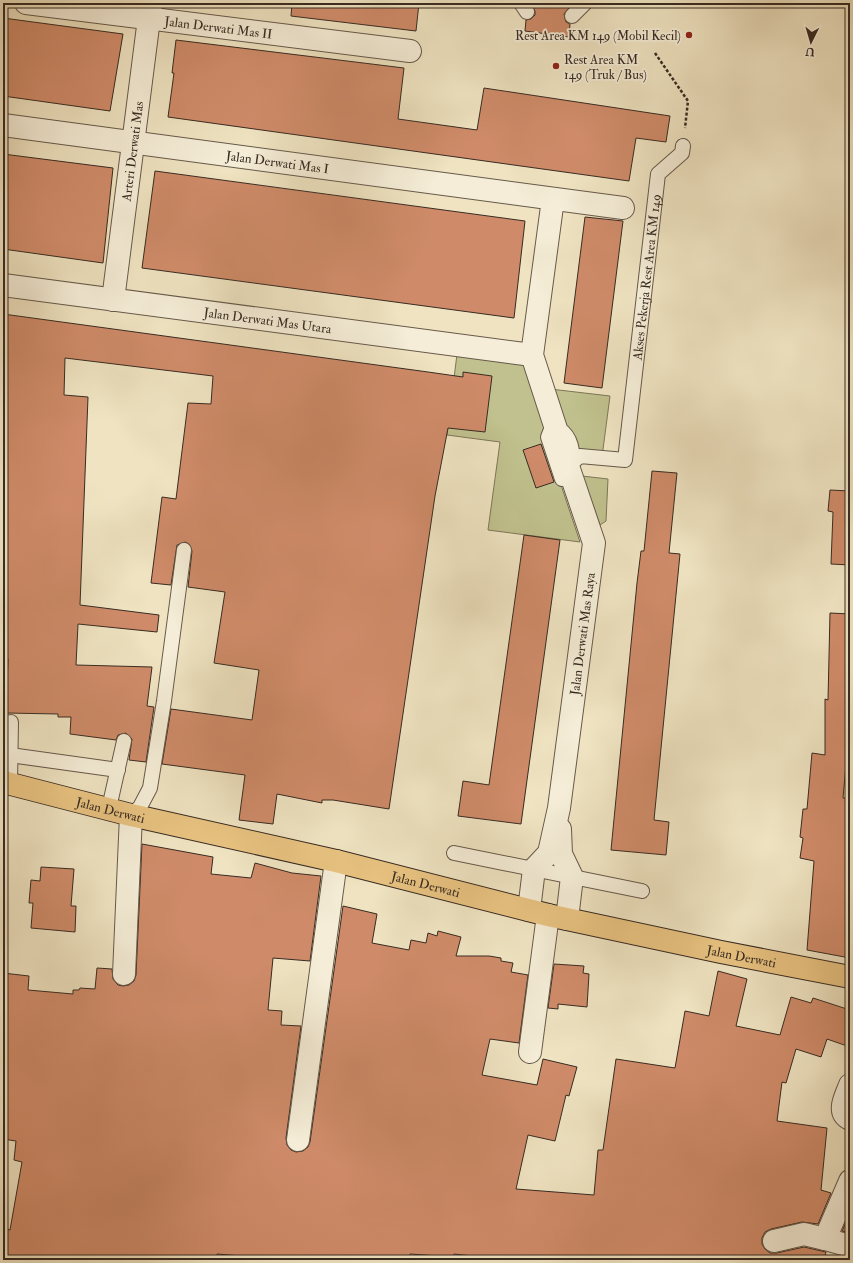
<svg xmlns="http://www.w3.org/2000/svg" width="853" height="1263" viewBox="0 0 853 1263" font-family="'IM FELL Double Pica',serif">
  <rect width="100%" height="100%" fill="#efe3c1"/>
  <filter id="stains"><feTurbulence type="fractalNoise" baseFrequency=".005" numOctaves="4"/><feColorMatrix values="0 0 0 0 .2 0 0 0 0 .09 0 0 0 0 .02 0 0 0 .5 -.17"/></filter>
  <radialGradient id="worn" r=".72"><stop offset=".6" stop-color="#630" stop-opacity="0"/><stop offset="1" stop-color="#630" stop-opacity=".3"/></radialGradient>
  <g fill="#c0c18e" stroke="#7c7658">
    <polygon points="457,354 524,362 533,387 610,396 602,457 580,454 557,473 580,542 488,530 500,442 447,435"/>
    <polygon points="582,476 608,479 606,521 600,525"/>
  </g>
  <g fill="#cf8b69" stroke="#382b22">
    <polygon points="292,3 419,3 416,31 291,16"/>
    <polygon points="531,3 573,3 564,14 566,22 570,24 569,37 525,31 526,20 531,19 535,15 535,11"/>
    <polygon points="3,18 123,34 110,111 3,96"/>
    <polygon points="176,40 404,68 398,119 477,130 484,88 670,116 666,142 636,138 629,181 168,117 174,73 172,73"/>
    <polygon points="3,154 113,168 103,263 3,249"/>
    <polygon points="155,171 525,221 514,318 142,268"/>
    <polygon points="585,217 623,221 602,388 564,383"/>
    <polygon points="3,314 428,372 463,377 463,372 492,376 485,432 448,428 435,496 389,809 333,800 322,800 322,803 277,794 273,824 239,820 245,775 162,764 171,709 252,720 259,670 214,663 225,592 188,587 192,551 189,544 185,542 177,545 171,585 151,583 162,497 176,499 188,403 211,404 213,376 65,358 64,395 88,397 80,605 159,615 157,632 78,624 76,665 152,667 147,706 154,707 146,762 129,760 132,739 126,733 118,735 116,740 70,734 71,717 58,717 58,714 6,713 8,659 3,659"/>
    <polygon points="541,444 554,482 536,488 523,450"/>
    <polygon points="652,471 677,473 669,553 680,554 654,820 669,822 666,855 611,850 637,583 641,551 644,551"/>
    <polygon points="830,490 850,491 850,565 831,564 833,512 828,511"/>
    <polygon points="524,535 560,540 521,824 458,816 463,781 489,785"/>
    <polygon points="830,613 850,614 850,743 848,743 843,798 850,798 850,958 807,950 814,861 800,858 803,838 800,837 803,809 807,809 812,753 825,755 825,699 828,700"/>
    <polygon points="142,844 213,857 211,874 251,878 255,863 292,873 321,876 310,961 273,958 268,1010 282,1011 281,1025 301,1026 286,1138 287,1145 291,1150 296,1152 303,1151 308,1147 310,1142 343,906 377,914 372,943 409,950 411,940 426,943 428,933 437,936 438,931 461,937 456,956 489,956 501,958 501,961 513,963 511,972 528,975 519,1043 490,1039 482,1075 537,1085 543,1059 577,1067 569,1096 566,1095 555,1141 528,1135 516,1189 594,1195 598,1150 603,1150 616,1059 675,1068 685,1011 709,1016 718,971 747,979 736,1026 780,1035 791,997 811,1003 813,998 850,1010 850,1047 827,1039 821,1057 796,1049 786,1083 782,1082 777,1121 827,1128 821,1190 831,1193 818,1224 802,1222 771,1229 765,1232 762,1238 762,1244 765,1249 770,1253 777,1253 804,1247 826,1252 824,1260 509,1260 454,1254 453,1257 410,1254 409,1260 254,1260 254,1257 217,1254 217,1260 3,1260 3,1228 10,1230 22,1162 14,1160 16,1141 3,1139 3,973 29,976 28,990 73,994 73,990 79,990 80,988 95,989 97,968 112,969 113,979 118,985 123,986 129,985 134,981 136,975"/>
    <polygon points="41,867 74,869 71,906 76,906 75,932 31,928 33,903 29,903 31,880 40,881"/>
    <polygon points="554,964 584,966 583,973 589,974 587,1007 558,1004 558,1009 548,1008"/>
    <polygon points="850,1213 850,1233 842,1231"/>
  </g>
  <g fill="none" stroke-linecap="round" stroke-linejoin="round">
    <defs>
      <g id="lane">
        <polyline points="521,3 527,12"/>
        <polyline points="572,16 585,3"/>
        <polyline points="554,422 548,437 562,479"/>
        <path id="s1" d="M568 466 580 456 625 460 658 174 682 153 683 146"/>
        <polyline points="10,755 118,770"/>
        <polyline points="10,784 11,722"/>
        <polyline points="109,808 124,741"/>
        <polyline points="131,815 140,807 150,788 164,701 184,550"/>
        <polyline points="454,853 642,891"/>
      </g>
      <g id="street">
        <path id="s2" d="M26 3 410 51"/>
        <path id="s3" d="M3 125 623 208"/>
        <path d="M553 199 532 355 557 432C567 439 570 452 567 463"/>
        <path id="s4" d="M3 285 532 355"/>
        <path id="s5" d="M113 300 151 3"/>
        <polyline points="560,829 561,854 572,877 567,919"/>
        <path id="s6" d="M529 910 534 869 549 853 559 808 594 543 567 463"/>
        <polyline points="124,974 131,815"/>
        <polyline points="530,1052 548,915"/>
        <path d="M850 1085C846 1096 836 1112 850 1119"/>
        <polyline points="298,1140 336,861"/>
        <polyline points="825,1239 850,1246"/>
        <polyline points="774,1241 804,1234 825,1239 850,1181"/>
      </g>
      <g id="primary">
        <path id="s7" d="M3 782 131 815 336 861 548 915 721 952 850 977"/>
      </g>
    </defs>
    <use href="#lane" stroke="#66594a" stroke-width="16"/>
    <use href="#street" stroke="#66594a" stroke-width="24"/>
    <use href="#primary" stroke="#382b22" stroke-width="24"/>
    <polyline stroke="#382b22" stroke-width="2.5" stroke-dasharray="3 2" stroke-linecap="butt" points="655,53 688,101 685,128"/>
    <use href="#lane" stroke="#f5edd7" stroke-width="14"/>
    <use href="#street" stroke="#f5edd7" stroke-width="22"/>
    <use href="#primary" stroke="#e8c280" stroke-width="22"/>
  </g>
  <g fill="#8f2418" stroke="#f5edd7" stroke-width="1.5">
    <circle cx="689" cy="35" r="4"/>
    <circle cx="556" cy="66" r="4"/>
  </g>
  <g text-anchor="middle" stroke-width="3.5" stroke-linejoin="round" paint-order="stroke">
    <g font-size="13" fill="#382b22" stroke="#f5edd7">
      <text dy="5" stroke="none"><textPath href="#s2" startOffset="194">Jalan Derwati Mas II</textPath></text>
      <text dy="5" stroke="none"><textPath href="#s5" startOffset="150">Arteri Derwati Mas</textPath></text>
      <text dy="5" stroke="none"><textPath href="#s3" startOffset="277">Jalan Derwati Mas I</textPath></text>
      <text dy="5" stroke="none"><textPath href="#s1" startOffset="245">Akses Pekerja Rest Area KM 149</textPath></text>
      <text dy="5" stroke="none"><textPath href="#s4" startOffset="267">Jalan Derwati Mas Utara</textPath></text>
      <text dy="5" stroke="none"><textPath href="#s6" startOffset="285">Jalan Derwati Mas Raya</textPath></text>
      <text dy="5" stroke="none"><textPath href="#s7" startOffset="111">Jalan Derwati</textPath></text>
      <text dy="5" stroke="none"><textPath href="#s7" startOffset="435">Jalan Derwati</textPath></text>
      <text dy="5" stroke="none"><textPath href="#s7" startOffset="759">Jalan Derwati</textPath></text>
    </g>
    <g font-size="13" fill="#382b22" stroke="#f5edd7" text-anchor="end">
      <text x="681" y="40">Rest Area KM 149 (Mobil Kecil)</text>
      <text x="564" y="64" text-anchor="start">Rest Area KM<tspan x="564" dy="15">149 (Truk / Bus)</tspan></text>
    </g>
  </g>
  <rect width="853" height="1263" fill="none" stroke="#efe3c1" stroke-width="16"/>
  <rect x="4" y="4" width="845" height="1255" fill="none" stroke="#382b22" stroke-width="2"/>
  <rect x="8" y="8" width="837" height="1247" fill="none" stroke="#382b22"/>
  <g transform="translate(811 42) rotate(185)" stroke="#f5edd7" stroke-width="3" paint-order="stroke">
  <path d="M0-3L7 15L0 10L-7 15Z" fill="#382b22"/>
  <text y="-6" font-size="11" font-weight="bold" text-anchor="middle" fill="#382b22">U</text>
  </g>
  <rect width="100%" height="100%" filter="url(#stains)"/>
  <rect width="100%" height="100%" fill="url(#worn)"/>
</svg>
